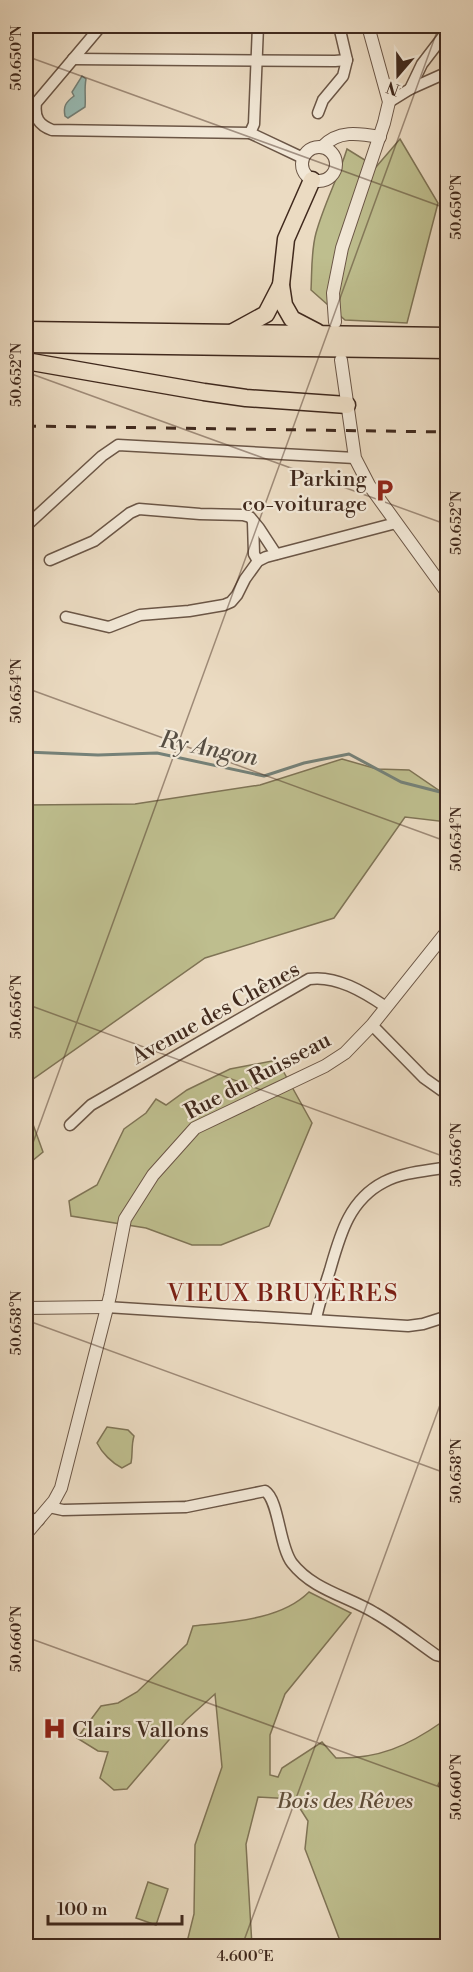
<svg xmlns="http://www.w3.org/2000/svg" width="473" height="1972" viewBox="0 0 473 1972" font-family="'Libre Bodoni',serif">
  <rect width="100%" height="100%" fill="#ebdbc2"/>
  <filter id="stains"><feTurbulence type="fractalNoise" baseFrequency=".00333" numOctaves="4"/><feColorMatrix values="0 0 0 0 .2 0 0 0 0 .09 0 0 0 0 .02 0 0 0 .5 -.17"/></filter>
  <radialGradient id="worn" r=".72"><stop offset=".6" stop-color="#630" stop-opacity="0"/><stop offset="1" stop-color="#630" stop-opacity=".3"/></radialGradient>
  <g fill="#bebe8e" stroke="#7f7456" stroke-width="1.5">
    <path d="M400 139 438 203 407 323 345 320 311 290C312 272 311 251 316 233 324 204 338 178 347 149L376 167Z"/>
    <polygon points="342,759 377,769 409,770 447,796 447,822 405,817 334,918 205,958 26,1084 26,805 135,804 260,785"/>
    <polygon points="277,1060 312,1123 269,1226 221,1245 192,1245 146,1228 71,1216 69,1201 97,1185 124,1129 146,1113 156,1099 166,1105 187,1090 230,1069"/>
    <polygon points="26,1105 43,1152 26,1166"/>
    <path d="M107 1427 128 1430 134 1436C131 1446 133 1453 131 1463L122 1468C112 1463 102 1453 97 1443Z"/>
    <path d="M309 1592 351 1613 285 1694 270 1735V1775L278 1777 282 1768 322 1742 336 1758C378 1759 408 1746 442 1722L447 1742V1767L438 1785C450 1801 451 1800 442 1817L448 1823 447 1946H342L305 1849 308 1821 294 1799 258 1797 246 1844 252 1946H186L194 1914 195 1845 222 1767 215 1694 186 1720 127 1789 114 1790 100 1778 108 1752 98 1751 77 1738 101 1706 118 1703 137 1692 187 1644 193 1626C231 1622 281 1620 309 1592Z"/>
    <polygon points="148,1882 168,1889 156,1925 136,1918"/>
  </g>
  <path fill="#98bbb4" stroke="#758178" stroke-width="1.5" d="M82 76 86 79C84 89 86 97 85 107L68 118 65 116C63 106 66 102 74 96L72 92Z"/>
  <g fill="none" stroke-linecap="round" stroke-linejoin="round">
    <polyline stroke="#758178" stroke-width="3" points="26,752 98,755 157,753 264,776 304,763 349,754 401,782 448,794"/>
    <defs>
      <g id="minor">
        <path d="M101 26 36 103C34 118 39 125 52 130L250 133 303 158"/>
        <polyline points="73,59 335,61 347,60"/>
        <polyline points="410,89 422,64 448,30"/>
        <polyline points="389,102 410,89 448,72"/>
        <polyline points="318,113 323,100 343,76 347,60 339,26"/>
        <polyline points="250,133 254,124 258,26"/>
        <polyline points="253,522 254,554 258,561"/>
        <polyline points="26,526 102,456 118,445 355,458"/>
        <polyline points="50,560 94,541 130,513 139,509 200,514 243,515 250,517 259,528 276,554"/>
        <polyline points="66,617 109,627 140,615 189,611 224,605 231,602 237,595 245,579 258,561 266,557 396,523"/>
        <polyline points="372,1025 424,1078 448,1095"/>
        <path d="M70 1125 91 1105 309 979C336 975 364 992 386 1007"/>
        <polyline points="106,1307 408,1326 423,1324 448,1316"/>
        <path d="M316 1319C319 1303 325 1286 330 1270 340 1235 349 1200 384 1182 403 1172 427 1171 448 1167"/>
        <path d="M49 1507 63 1510 186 1507 265 1491C279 1500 279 1546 292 1563 313 1590 347 1596 375 1613 396 1625 416 1641 436 1655L448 1658"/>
        <polyline points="26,1518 39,1520"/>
      </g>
      <g id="tertiary">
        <circle cx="319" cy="164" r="17"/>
        <path d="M322 147C338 130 358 133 380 137"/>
        <polyline points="335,322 333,293 342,248 384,123 389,102 368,26"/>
        <polyline points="341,360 355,458 369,485 448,594"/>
        <polyline points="26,1308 106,1307"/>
        <polyline points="26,1534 54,1501 61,1488 110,1296 125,1219 153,1175 195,1128 325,1066 345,1053 372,1025 448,930"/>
      </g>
      <g id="trunk">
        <polyline points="312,180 286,239 281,285 284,305 292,319 317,332"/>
        <polyline points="26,330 448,336"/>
        <polyline points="233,332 266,314 281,285"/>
        <polyline points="26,344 448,350"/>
        <polyline points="26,361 204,392 246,398 347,405"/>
      </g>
    </defs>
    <use href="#minor" stroke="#6b5646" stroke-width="13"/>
    <use href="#tertiary" stroke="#6b5646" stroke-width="14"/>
    <use href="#trunk" stroke="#40291d" stroke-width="19"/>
    <use href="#minor" stroke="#f2e8d7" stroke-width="10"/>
    <use href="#tertiary" stroke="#f2e8d7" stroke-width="12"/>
    <use href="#trunk" stroke="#ebdbc2" stroke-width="16"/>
    <polyline stroke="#40291d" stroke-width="3" stroke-dasharray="10 10" stroke-linecap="butt" points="26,426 448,432"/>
  </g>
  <path fill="none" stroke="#40291d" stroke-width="1.5" stroke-opacity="0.45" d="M26 56 448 209M26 372 448 525M26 688 448 842M26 1004 448 1158M26 1162 439 26M26 1320 448 1474M26 1637 448 1790M242 1946 448 1383"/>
  <defs>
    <symbol id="parking-bare" viewBox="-9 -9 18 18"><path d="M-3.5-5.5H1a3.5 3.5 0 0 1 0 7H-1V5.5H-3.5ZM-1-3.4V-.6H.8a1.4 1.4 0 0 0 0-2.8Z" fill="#8f2418" stroke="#f2e8d7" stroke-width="2.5" paint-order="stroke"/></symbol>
    <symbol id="hospital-bare" viewBox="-9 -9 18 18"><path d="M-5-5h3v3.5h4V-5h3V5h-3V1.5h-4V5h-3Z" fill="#8f2418" stroke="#f2e8d7" stroke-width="2.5" paint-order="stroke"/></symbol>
  </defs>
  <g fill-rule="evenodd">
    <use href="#parking-bare" x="368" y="474" width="33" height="33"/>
    <use href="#hospital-bare" x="38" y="1712" width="33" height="33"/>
  </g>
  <g text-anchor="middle" stroke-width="4.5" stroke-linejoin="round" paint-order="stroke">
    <g font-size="22" fill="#40291d" stroke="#f2e8d7" text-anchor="end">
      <text x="367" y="486">Parking<tspan x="367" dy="25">co-voiturage</tspan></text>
      <text x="72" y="1737" text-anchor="start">Clairs Vallons</text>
    </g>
    <g font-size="22" fill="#40291d" stroke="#f2e8d7">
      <text transform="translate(215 1012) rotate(-29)" y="8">Avenue des Chênes</text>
      <text transform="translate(257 1075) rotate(-28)" y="8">Rue du Ruisseau</text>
    </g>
    <g font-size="22" font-style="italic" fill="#604e39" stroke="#f2e8d7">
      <text x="345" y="1808">Bois des Rêves</text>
    </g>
    <g font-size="24" font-style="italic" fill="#564e43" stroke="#f2e8d7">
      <text transform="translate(209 748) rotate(11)" y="8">Ry Angon</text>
    </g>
    <g font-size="24" letter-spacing="1.5" fill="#7a1f14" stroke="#f2e8d7">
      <text x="283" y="1301">VIEUX BRUYÈRES</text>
    </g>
  </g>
  <rect width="473" height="1972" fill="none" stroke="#ebdbc2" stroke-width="66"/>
  <g transform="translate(398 75) rotate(200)" stroke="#f2e8d7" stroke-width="4.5" paint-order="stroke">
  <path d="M0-4.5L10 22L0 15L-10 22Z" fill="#40291d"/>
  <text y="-9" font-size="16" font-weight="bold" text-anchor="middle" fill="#40291d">N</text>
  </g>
  <path d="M48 1915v9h134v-9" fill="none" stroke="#40291d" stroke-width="3"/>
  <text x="57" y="1915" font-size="18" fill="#40291d" stroke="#f2e8d7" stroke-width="4.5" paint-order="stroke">100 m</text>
  <rect x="33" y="33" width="407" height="1906" fill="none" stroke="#40291d" stroke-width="2"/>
  <g font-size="15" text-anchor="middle" fill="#40291d">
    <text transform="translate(16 58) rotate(-90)" y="5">50.650°N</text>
    <text transform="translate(456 207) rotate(-90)" y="5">50.650°N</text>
    <text transform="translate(16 375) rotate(-90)" y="5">50.652°N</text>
    <text transform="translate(456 523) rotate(-90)" y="5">50.652°N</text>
    <text transform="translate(16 691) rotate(-90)" y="5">50.654°N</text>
    <text transform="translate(456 839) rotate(-90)" y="5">50.654°N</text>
    <text transform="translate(16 1007) rotate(-90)" y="5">50.656°N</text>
    <text transform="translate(456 1155) rotate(-90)" y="5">50.656°N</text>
    <text transform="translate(16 1323) rotate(-90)" y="5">50.658°N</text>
    <text transform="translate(456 1471) rotate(-90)" y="5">50.658°N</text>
    <text transform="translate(16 1639) rotate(-90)" y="5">50.660°N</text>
    <text transform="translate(456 1787) rotate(-90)" y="5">50.660°N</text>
    <text x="245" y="1961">4.600°E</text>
  </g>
  <rect width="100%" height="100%" filter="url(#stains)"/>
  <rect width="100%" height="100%" fill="url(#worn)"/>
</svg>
